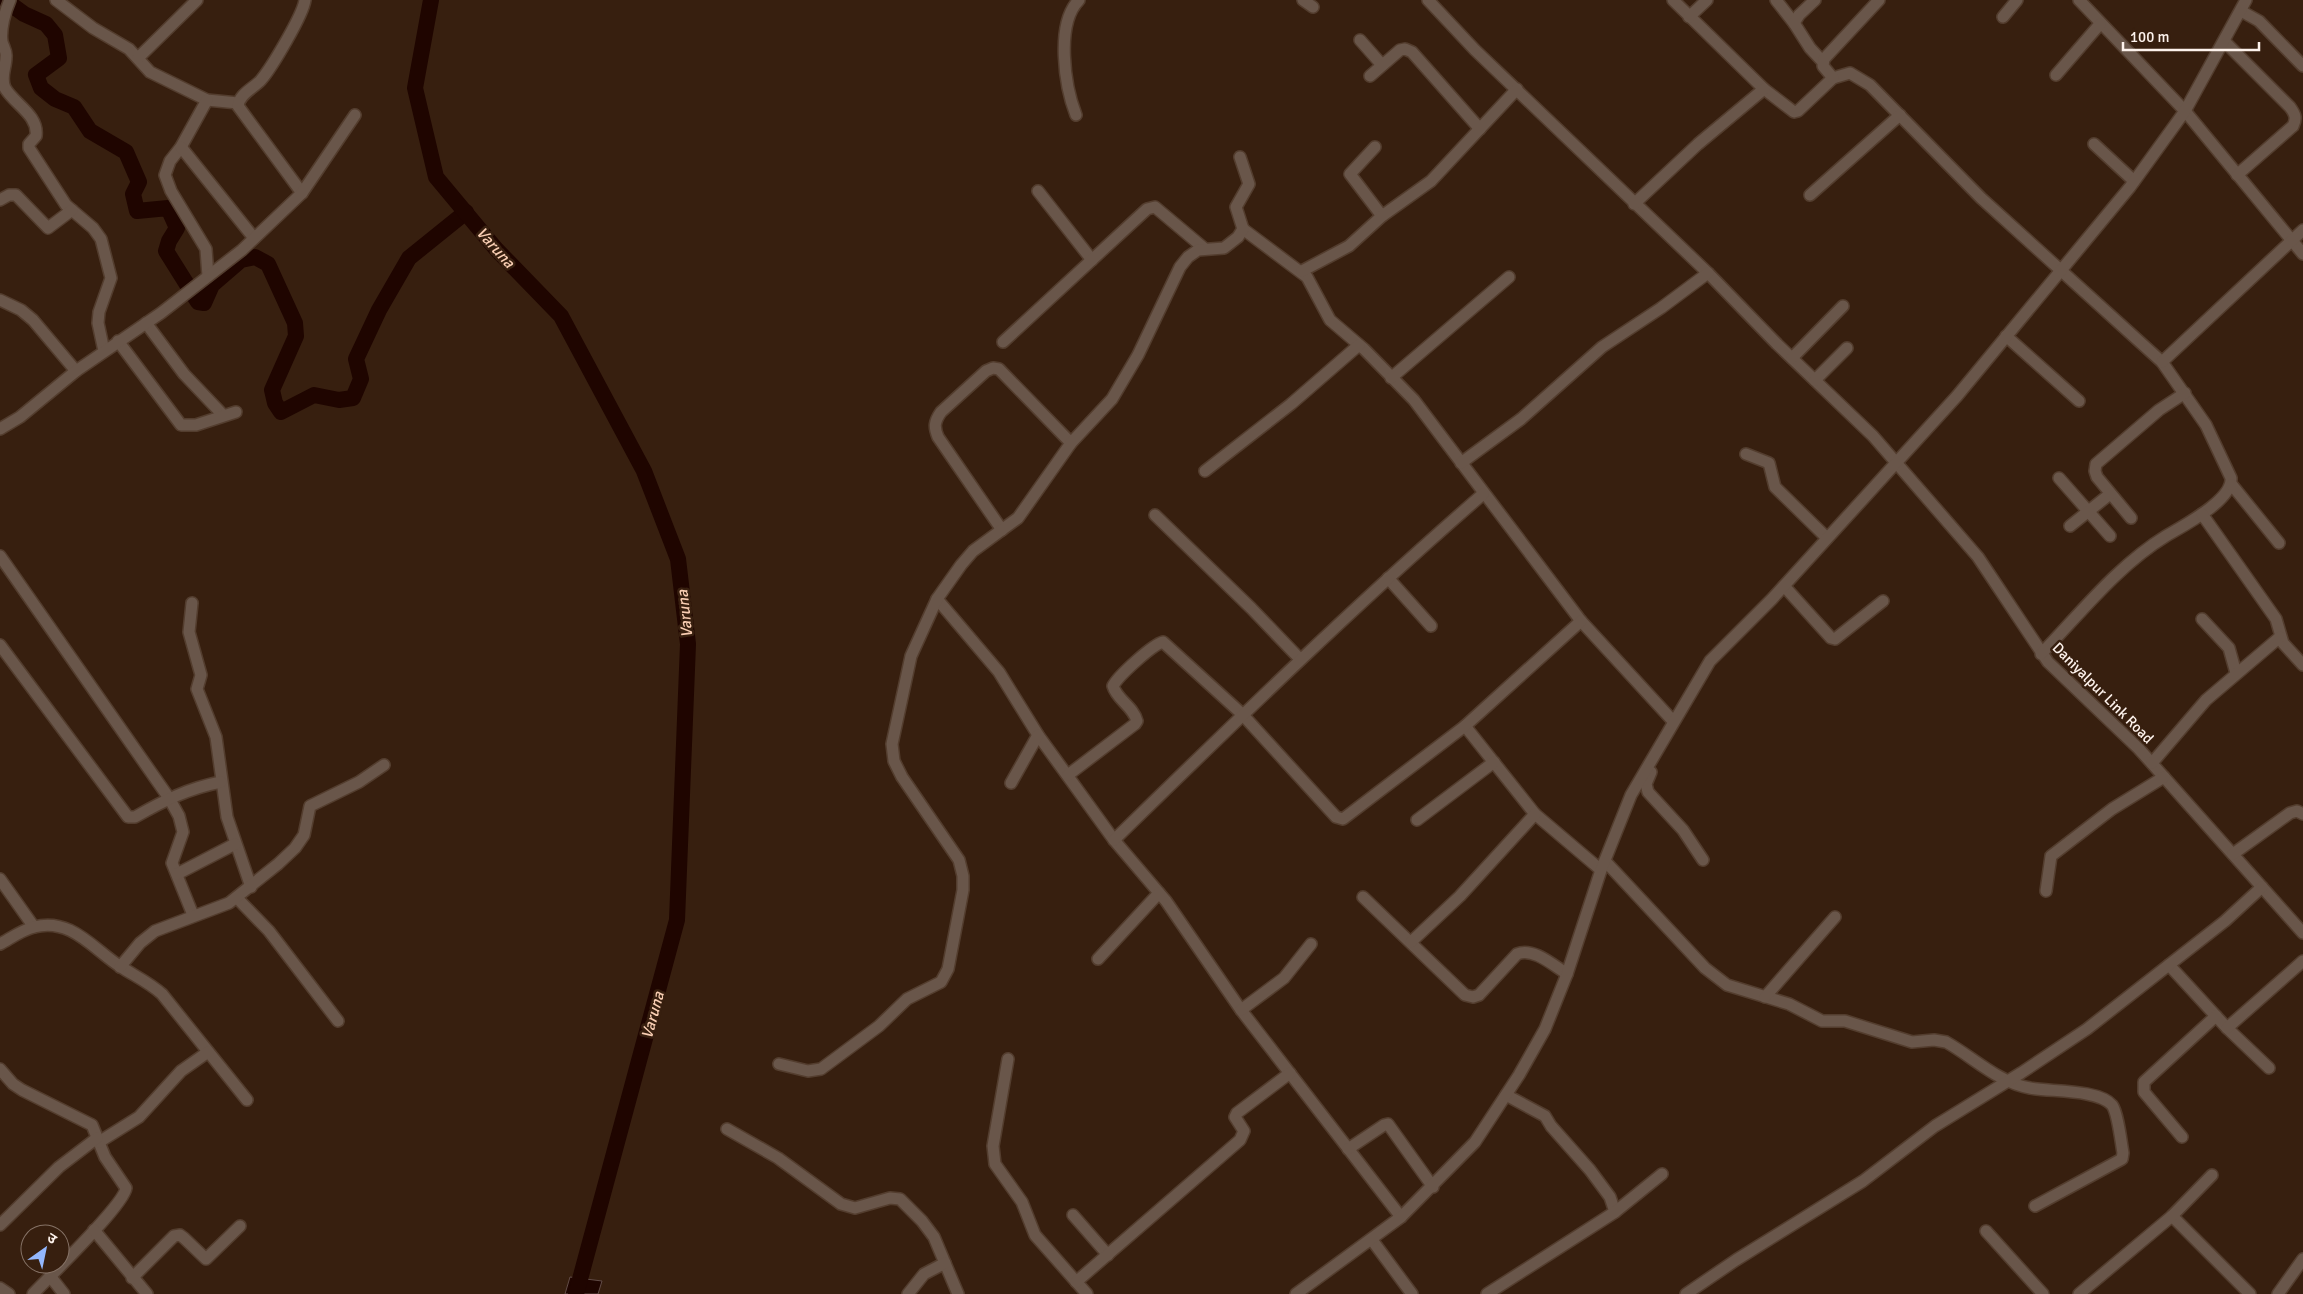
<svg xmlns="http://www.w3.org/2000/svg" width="2303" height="1294" viewBox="0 0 2303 1294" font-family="Signika,'Noto Sans Devanagari',sans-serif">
  <rect width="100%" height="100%" fill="#371f0f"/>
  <polygon fill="#1f0500" stroke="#624c47" points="570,1277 602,1281 598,1294 565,1294"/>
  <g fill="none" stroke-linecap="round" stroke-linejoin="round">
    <g stroke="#1f0500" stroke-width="16">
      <polyline points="5,0 24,14 46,24 55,35 59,58 36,75 41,88 55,99 74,107 90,131 126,152 139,182 133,194 137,211 168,208 177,228 169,241 166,251 198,302 204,303 212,285 241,260 255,257 268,264 295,323 296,336 272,390 275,403 281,412 314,395 339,400 353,398 361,379 356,359 379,310 409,258 466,212"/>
      <polyline points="431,0 415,88 436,177 496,249 561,316 644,471 678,559 688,644 677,920 576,1294"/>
    </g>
    <defs>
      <g id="minor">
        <path d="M10 0C5 11 0 30 2 42 4 48 7 52 6 57 6 68 0 77 5 88 14 104 39 115 36 136L29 144V148L66 205 93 228 101 239 111 278 99 312 98 323 104 351"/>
        <polyline points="56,0 93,28 129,49 150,72 207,100 238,103"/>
        <polyline points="1303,0 1313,7"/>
        <polyline points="1428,0 1475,50 1708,273 1777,344 1873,436 1978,557 2048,662 2139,749 2303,933"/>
        <path d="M1673 0 1764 89 1794 112 1798 111 1833 78 1850 73 1870 85 1981 198 2162 362 2206 425 2231 478C2233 500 2183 526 2166 536 2117 566 2080 614 2041 654"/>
        <polyline points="1776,0 1794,23"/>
        <polyline points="1815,0 1799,15 1794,23 1810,48 1823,62"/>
        <polyline points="2079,0 2185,111 2303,254"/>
        <polyline points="2241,11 2259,21 2303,66"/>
        <polyline points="1689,17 1707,0"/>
        <polyline points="2003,17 2017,0"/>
        <polyline points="1360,40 1382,65"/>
        <path d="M2225 42 2290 107C2295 114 2297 118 2293 126L2237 175"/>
        <polyline points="138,58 197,0"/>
        <polyline points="2056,75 2100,24"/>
        <polyline points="1370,76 1400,50 1405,49 1412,52 1480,129"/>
        <polyline points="1833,78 1823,66 1824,59 1879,0"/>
        <polyline points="207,100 181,147 170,161 165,175 171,191 206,249 208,276"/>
        <path d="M1076 115C1065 87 1055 24 1079 0"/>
        <polyline points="2094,144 2134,181"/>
        <polyline points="181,147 254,238"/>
        <polyline points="1375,147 1350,174 1382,216"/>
        <polyline points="1038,191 1092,260"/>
        <path d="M302 193 238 106C239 94 254 88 261 80 272 67 303 15 305 0"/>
        <polyline points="1810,195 1900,115"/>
        <polyline points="0,200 9,195 16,195 48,228 72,210"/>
        <polyline points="1634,204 1698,144 1764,89"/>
        <polyline points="1243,229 1307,277 1330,320 1364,349 1414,400 1581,621 1673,721"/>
        <polyline points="1302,271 1349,246 1382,216 1431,181 1517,89"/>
        <polyline points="0,300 21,310 33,320 76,371"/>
        <polyline points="146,323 184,374 223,415"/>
        <polyline points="2006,336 2079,401"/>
        <polyline points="118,341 181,425 196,425 236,412"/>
        <polyline points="1003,342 1147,209 1155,207 1205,249"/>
        <polyline points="1792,358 1843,306"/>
        <polyline points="2162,362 2303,230"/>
        <polyline points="1391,378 1509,277"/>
        <polyline points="1815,380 1847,348"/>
        <polyline points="0,429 20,417 76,371 161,313 242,250 302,193 355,115"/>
        <polyline points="1746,454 1769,463 1775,487 1827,538"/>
        <polyline points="1461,463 1521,419 1602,347 1661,308 1708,273"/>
        <polyline points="1205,471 1291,404 1359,345"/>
        <polyline points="2059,478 2110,536"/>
        <polyline points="2232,485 2279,543"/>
        <polyline points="2202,514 2276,619 2283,643 2303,665"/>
        <polyline points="1155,515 1251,608 1300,659"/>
        <polyline points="2131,518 2097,477 2095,471 2096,464 2159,410 2185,393"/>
        <polyline points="2070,526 2110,494"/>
        <path d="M1002 530 938 437C934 427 934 422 941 412L986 371 993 368 999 369 1071 443"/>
        <polyline points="0,556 169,798 179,816 183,832 172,863 193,915"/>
        <polyline points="1388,578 1431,626"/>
        <polyline points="1784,586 1831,638 1835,639 1883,601"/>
        <polyline points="937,599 999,672 1038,735 1114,840 1166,901 1241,1010 1401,1217"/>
        <polyline points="192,603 189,632 201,675 197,689 216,737 227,817 251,887"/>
        <polyline points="2202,619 2229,648 2236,673"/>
        <path d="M0 645 128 817H135C163 801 189 788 221 782"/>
        <polyline points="1465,726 1535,814 1601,870"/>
        <polyline points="2152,763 2206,700 2280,637"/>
        <polyline points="1651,772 1646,784 1648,792 1683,830 1703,860"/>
        <path d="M1068 775 1135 724 1137 721C1133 706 1117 700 1113 686 1118 676 1152 645 1163 642L1242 714 1336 817 1343 819 1465 726 1581 621"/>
        <polyline points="1011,783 1038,735"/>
        <polyline points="1417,820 1494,762"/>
        <path d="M1114 840C1235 722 1355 605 1483 494"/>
        <polyline points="2233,854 2290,813 2297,811 2303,814"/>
        <path d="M1605 861 1705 968 1727 985 1789 1004 1822 1021H1845L1912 1042 1934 1040 1946 1042C1973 1057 1999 1083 2030 1088 2050 1092 2098 1089 2112 1105 2118 1113 2121 1142 2123 1153L2122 1159 2035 1206"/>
        <polyline points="177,874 235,844"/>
        <polyline points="0,879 34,927"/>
        <polyline points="2046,891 2051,856 2112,809 2164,777"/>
        <path d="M1363 897 1465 995 1473 997 1479 995 1517 954C1533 947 1553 965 1567 974"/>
        <polyline points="237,898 269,931 338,1021"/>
        <polyline points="1411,942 1460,896 1535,814"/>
        <path d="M0 944C11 938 22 930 34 927 71 917 93 949 121 967 135 976 150 983 162 994L247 1100"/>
        <polyline points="1098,959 1159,893"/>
        <polyline points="2169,965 2227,1028 2269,1068"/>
        <polyline points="120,967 140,943 155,931 229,903 278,864 295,848 304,835 310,806 359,782 384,765"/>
        <polyline points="1765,997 1835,917"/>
        <polyline points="1241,1010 1284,978 1311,944"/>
        <polyline points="2227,1028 2303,961"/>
        <polyline points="1008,1059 993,1146 995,1164 1022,1202 1035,1235 1087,1294"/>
        <polyline points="779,1064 808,1071 821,1069 879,1026 907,999 941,982 948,969 963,890 963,876 959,860 902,777 894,761 892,744 911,656 937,599 961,565 973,551 1018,518 1071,443 1112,399 1138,355 1180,267 1188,257 1198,250 1224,248 1238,237 1243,229 1236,207 1249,184 1240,157"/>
        <path d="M0 1069 13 1084 22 1090 92 1125 105 1157 126 1188C124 1205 49 1277 33 1294"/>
        <polyline points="1506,1095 1545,1116 1551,1126 1590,1170 1610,1197 1615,1212"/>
        <polyline points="727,1129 778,1158 841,1204 855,1208 890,1198 900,1199 922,1221 934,1237 958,1294"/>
        <polyline points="2182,1137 2144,1092 2144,1082 2216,1016"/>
        <polyline points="99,1142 139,1117 181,1071 208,1052"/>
        <polyline points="1348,1149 1384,1125 1388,1124 1433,1187"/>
        <polyline points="1073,1215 1108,1255"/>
        <polyline points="2172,1216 2250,1294"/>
        <polyline points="0,1225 59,1167 97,1138"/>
        <polyline points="94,1230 147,1294"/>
        <polyline points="1986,1231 2043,1294"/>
        <polyline points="1372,1240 1412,1294"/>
        <polyline points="50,1276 64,1294"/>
        <polyline points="132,1278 174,1236 180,1235 184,1238 206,1259 240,1226"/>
        <polyline points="1076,1282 1240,1140 1244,1131 1235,1117 1237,1113 1290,1073"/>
        <polyline points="0,1288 9,1294"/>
        <polyline points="908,1294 924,1274 945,1263"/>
        <polyline points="1296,1294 1401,1217 1475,1142 1519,1075 1545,1029 1567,974 1601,870 1631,795 1710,661 1772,599 1957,396 2130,187 2185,111 2246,0"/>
        <polyline points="1487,1294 1615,1212 1662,1174"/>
        <polyline points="1686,1294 1736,1260 1863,1181 1935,1126 2021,1073 2087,1029 2225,921 2262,887"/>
        <polyline points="2079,1294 2172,1216 2212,1175"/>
        <polyline points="2278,1294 2303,1259"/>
      </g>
    </defs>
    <use href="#minor" stroke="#533d2e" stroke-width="14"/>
    <use href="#minor" stroke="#69564a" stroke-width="11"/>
  </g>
  <g text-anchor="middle" stroke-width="5" stroke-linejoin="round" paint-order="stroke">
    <g font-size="15" fill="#fdf2ec" stroke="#371f0f">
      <text transform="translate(2103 693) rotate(45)" y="5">Daniyalpur Link Road</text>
    </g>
    <g font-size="16" font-style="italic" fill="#f9ceb3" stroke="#371f0f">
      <text transform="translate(496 247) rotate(48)" y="6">Varuna</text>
      <text transform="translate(684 614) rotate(-96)" y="6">Varuna</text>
      <text transform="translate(652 1015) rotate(-75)" y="6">Varuna</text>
    </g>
  </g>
  <g transform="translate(45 1249) rotate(33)"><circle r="24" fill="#371f0f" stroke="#867367"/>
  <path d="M0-4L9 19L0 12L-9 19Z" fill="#93b7fd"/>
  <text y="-8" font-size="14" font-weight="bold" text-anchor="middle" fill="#fdf2ec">उ</text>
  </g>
  <path d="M2123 42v8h136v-8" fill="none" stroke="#fdf2ec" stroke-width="2.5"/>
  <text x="2130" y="42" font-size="15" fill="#fdf2ec" stroke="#371f0f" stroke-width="4" paint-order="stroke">100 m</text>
</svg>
